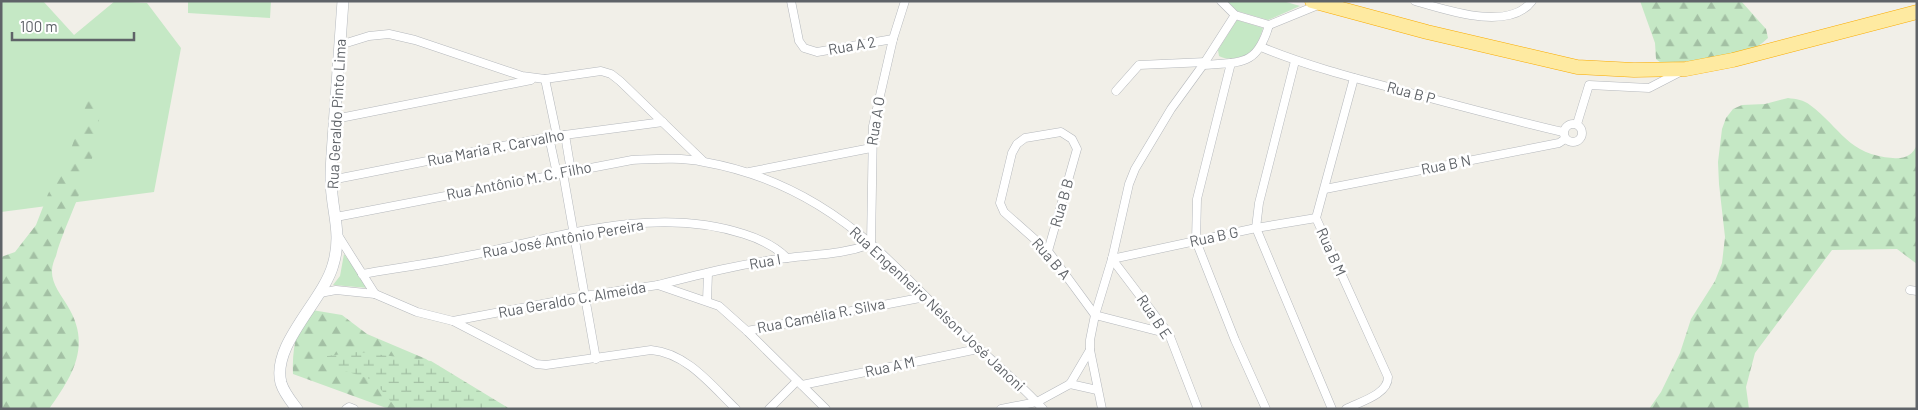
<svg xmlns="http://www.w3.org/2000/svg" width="1918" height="410" viewBox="0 0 1918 410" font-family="Barlow,sans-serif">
  <defs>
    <pattern id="forest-firs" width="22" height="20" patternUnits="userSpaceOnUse" patternTransform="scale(1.25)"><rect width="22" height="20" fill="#c5e8c5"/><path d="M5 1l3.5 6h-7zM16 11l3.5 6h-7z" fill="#a3c0a4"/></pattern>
    <pattern id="wetland-marsh" width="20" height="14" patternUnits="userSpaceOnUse" patternTransform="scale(1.25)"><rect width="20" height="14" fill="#c5e8c5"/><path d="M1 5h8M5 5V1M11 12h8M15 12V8" fill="none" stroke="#a3c0a4"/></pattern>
  </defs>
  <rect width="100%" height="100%" fill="#f1efe8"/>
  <g fill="#c5e8c5">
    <polygon points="1,1 43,1 74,35 115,1 147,3 181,48 154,192 1,212"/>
    <polygon points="188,1 271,1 270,18 188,13"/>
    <polygon points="1227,1 1283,1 1300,6 1268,20 1237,11"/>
    <path d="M1237 20 1263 28C1258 44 1253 56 1235 58 1229 59 1225 59 1219 56L1218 50Z"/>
    <polygon points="344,254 369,288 333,285 340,276"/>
  </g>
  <g fill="url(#forest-firs)">
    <path d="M1640 1H1741L1766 29 1768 38C1744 63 1693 60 1661 63L1656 59 1655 43Z"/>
    <path d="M91 90C119 128 66 215 56 256 54 260 52 266 52 270 51 283 61 295 67 305 92 345 73 375 49 409H1V257L15 252 36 225 48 194 70 152Z"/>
    <path d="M1788 98C1796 99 1804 100 1810 105 1841 128 1848 155 1893 158 1904 159 1913 156 1917 144V264L1897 249 1832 250 1755 353 1746 387 1749 409H1649L1661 392 1680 353 1691 319 1715 281 1722 263 1725 237 1719 184 1718 162 1722 129 1726 118 1733 109 1742 105 1765 104Z"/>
    <path d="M306 309 342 315 367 334 426 359 493 409H389L293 374C292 351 296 330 306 309Z"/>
  </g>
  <polygon fill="url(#wetland-marsh)" points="358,352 431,361 510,409 397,409 373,380 327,365 327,356"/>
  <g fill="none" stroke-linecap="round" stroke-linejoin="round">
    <defs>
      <g id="minor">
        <polyline points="791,1 799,41 804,48 817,52 893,39"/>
        <polyline points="1221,1 1235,15 1269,25 1318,5"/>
        <path d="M1415 1C1446 10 1509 32 1532 1"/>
        <polyline points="340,45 369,36 389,34 415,40 522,76 545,79 601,71 611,74 620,81 703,161"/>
        <path d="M1261 47C1305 65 1350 77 1396 89 1452 104 1507 119 1563 132"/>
        <polyline points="1295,61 1259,203 1256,228 1332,409"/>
        <polyline points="1231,63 1197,199 1196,241 1235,340 1266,409"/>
        <path d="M1203 65C1242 62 1257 66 1269 25"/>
        <polyline points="545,79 557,136"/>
        <polyline points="1116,91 1139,65 1206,62"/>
        <polyline points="335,119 531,80"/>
        <circle cx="1573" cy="133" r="9"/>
        <polyline points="1577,124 1589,85 1649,88 1680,72"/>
        <polyline points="565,135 571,171"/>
        <polyline points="549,137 557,174"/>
        <polyline points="749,172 871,148"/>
        <polyline points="563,173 596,359"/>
        <polyline points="331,180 549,137 663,122"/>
        <polyline points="1325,189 1559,143 1565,139"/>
        <path d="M336 217 632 160C656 159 680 157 704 162 767 173 823 202 871 244 900 269 927 299 955 326 983 354 1016 379 1043 409"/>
        <polyline points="1048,251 1077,149 1072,139 1061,132 1025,138 1017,144 1012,153 1000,203 1004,212 1048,251 1095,315 1169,334"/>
        <polyline points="1112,259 1256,228 1316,218"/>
        <polyline points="1112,259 1169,334 1198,409"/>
        <path d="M362 274C397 268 433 263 467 256 556 238 654 204 744 234 760 239 775 246 787 258"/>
        <path d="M658 285C701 274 744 263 787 258 818 254 841 255 871 244L873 126 893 39 905 1"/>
        <polyline points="1910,290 1917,291"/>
        <polyline points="320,293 336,290 375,294 339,237"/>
        <path d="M375 294 417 312 453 321 536 364 546 365 651 350C687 353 712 386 736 409"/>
        <polyline points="707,301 708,273"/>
        <polyline points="453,321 584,296 658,285 719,306 747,331 826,409"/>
        <polyline points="747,331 925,297"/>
        <polyline points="1070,384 1090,350"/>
        <polyline points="1070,384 1097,390"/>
        <polyline points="802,385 978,349"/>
        <polyline points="346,409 349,407 354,409"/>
        <polyline points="769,409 797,381"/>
        <polyline points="1001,409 1037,402 1070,384"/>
        <polyline points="1102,409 1090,350 1090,340 1095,315 1112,259 1129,184 1135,169 1171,109 1203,65 1235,15"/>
        <path d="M1346 409C1359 402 1388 395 1388 377L1316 218 1354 78"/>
      </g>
      <path id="secondary" d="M297 409C291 401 284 393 281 383 271 345 323 301 333 265 343 232 331 211 331 179 331 161 333 143 334 126 337 84 340 43 343 1"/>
      <polyline id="trunk" points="1312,1 1427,32 1577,67 1634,70 1686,69 1733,60 1917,12"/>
    </defs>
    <use href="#minor" stroke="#b5b8bc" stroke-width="9"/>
    <use href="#secondary" stroke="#b6babf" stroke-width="12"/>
    <use href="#trunk" stroke="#f9ab00" stroke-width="15"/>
    <use href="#minor" stroke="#fff" stroke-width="8"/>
    <use href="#secondary" stroke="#fff" stroke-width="11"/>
    <use href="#trunk" stroke="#feeaa1" stroke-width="14"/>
  </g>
  <g text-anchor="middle" stroke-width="5" stroke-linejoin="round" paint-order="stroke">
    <g font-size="15" fill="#5f6368" stroke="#fff">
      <text transform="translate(852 46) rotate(-10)" y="5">Rua A 2</text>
      <text transform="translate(1411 93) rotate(15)" y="5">Rua B P</text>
      <text transform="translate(337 114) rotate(-87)" y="5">Rua Geraldo Pinto Lima</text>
      <text transform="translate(876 121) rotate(-81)" y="5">Rua A O</text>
      <text transform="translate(496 148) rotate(-11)" y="5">Rua Maria R. Carvalho</text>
      <text transform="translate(1446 165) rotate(-11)" y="5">Rua B N</text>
      <text transform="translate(519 181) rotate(-11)" y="5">Rua Antônio M. C. Filho</text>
      <text transform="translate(1062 203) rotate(-74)" y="5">Rua B B</text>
      <text transform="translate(1214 237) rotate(-12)" y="5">Rua B G</text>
      <text transform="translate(563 239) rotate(-10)" y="5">Rua José Antônio Pereira</text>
      <text transform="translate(1331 252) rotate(66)" y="5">Rua B M</text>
      <text transform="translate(1051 259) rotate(49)" y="5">Rua B A</text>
      <text transform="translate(765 262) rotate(-10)" y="5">Rua I</text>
      <text transform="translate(572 300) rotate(-10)" y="5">Rua Geraldo C. Almeida</text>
      <text transform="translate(937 309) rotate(43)" y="5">Rua Engenheiro Nelson José Janoni</text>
      <text transform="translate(821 316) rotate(-11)" y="5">Rua Camélia R. Silva</text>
      <text transform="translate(1154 317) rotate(56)" y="5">Rua B E</text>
      <text transform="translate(890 367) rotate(-12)" y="5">Rua A M</text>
    </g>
  </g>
  <rect width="1918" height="410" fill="none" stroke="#5f6368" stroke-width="5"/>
  <path d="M12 32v8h122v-8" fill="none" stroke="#5f6368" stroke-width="2.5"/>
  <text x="20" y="32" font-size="15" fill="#5f6368" stroke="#ffffff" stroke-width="4" paint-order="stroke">100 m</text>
</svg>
